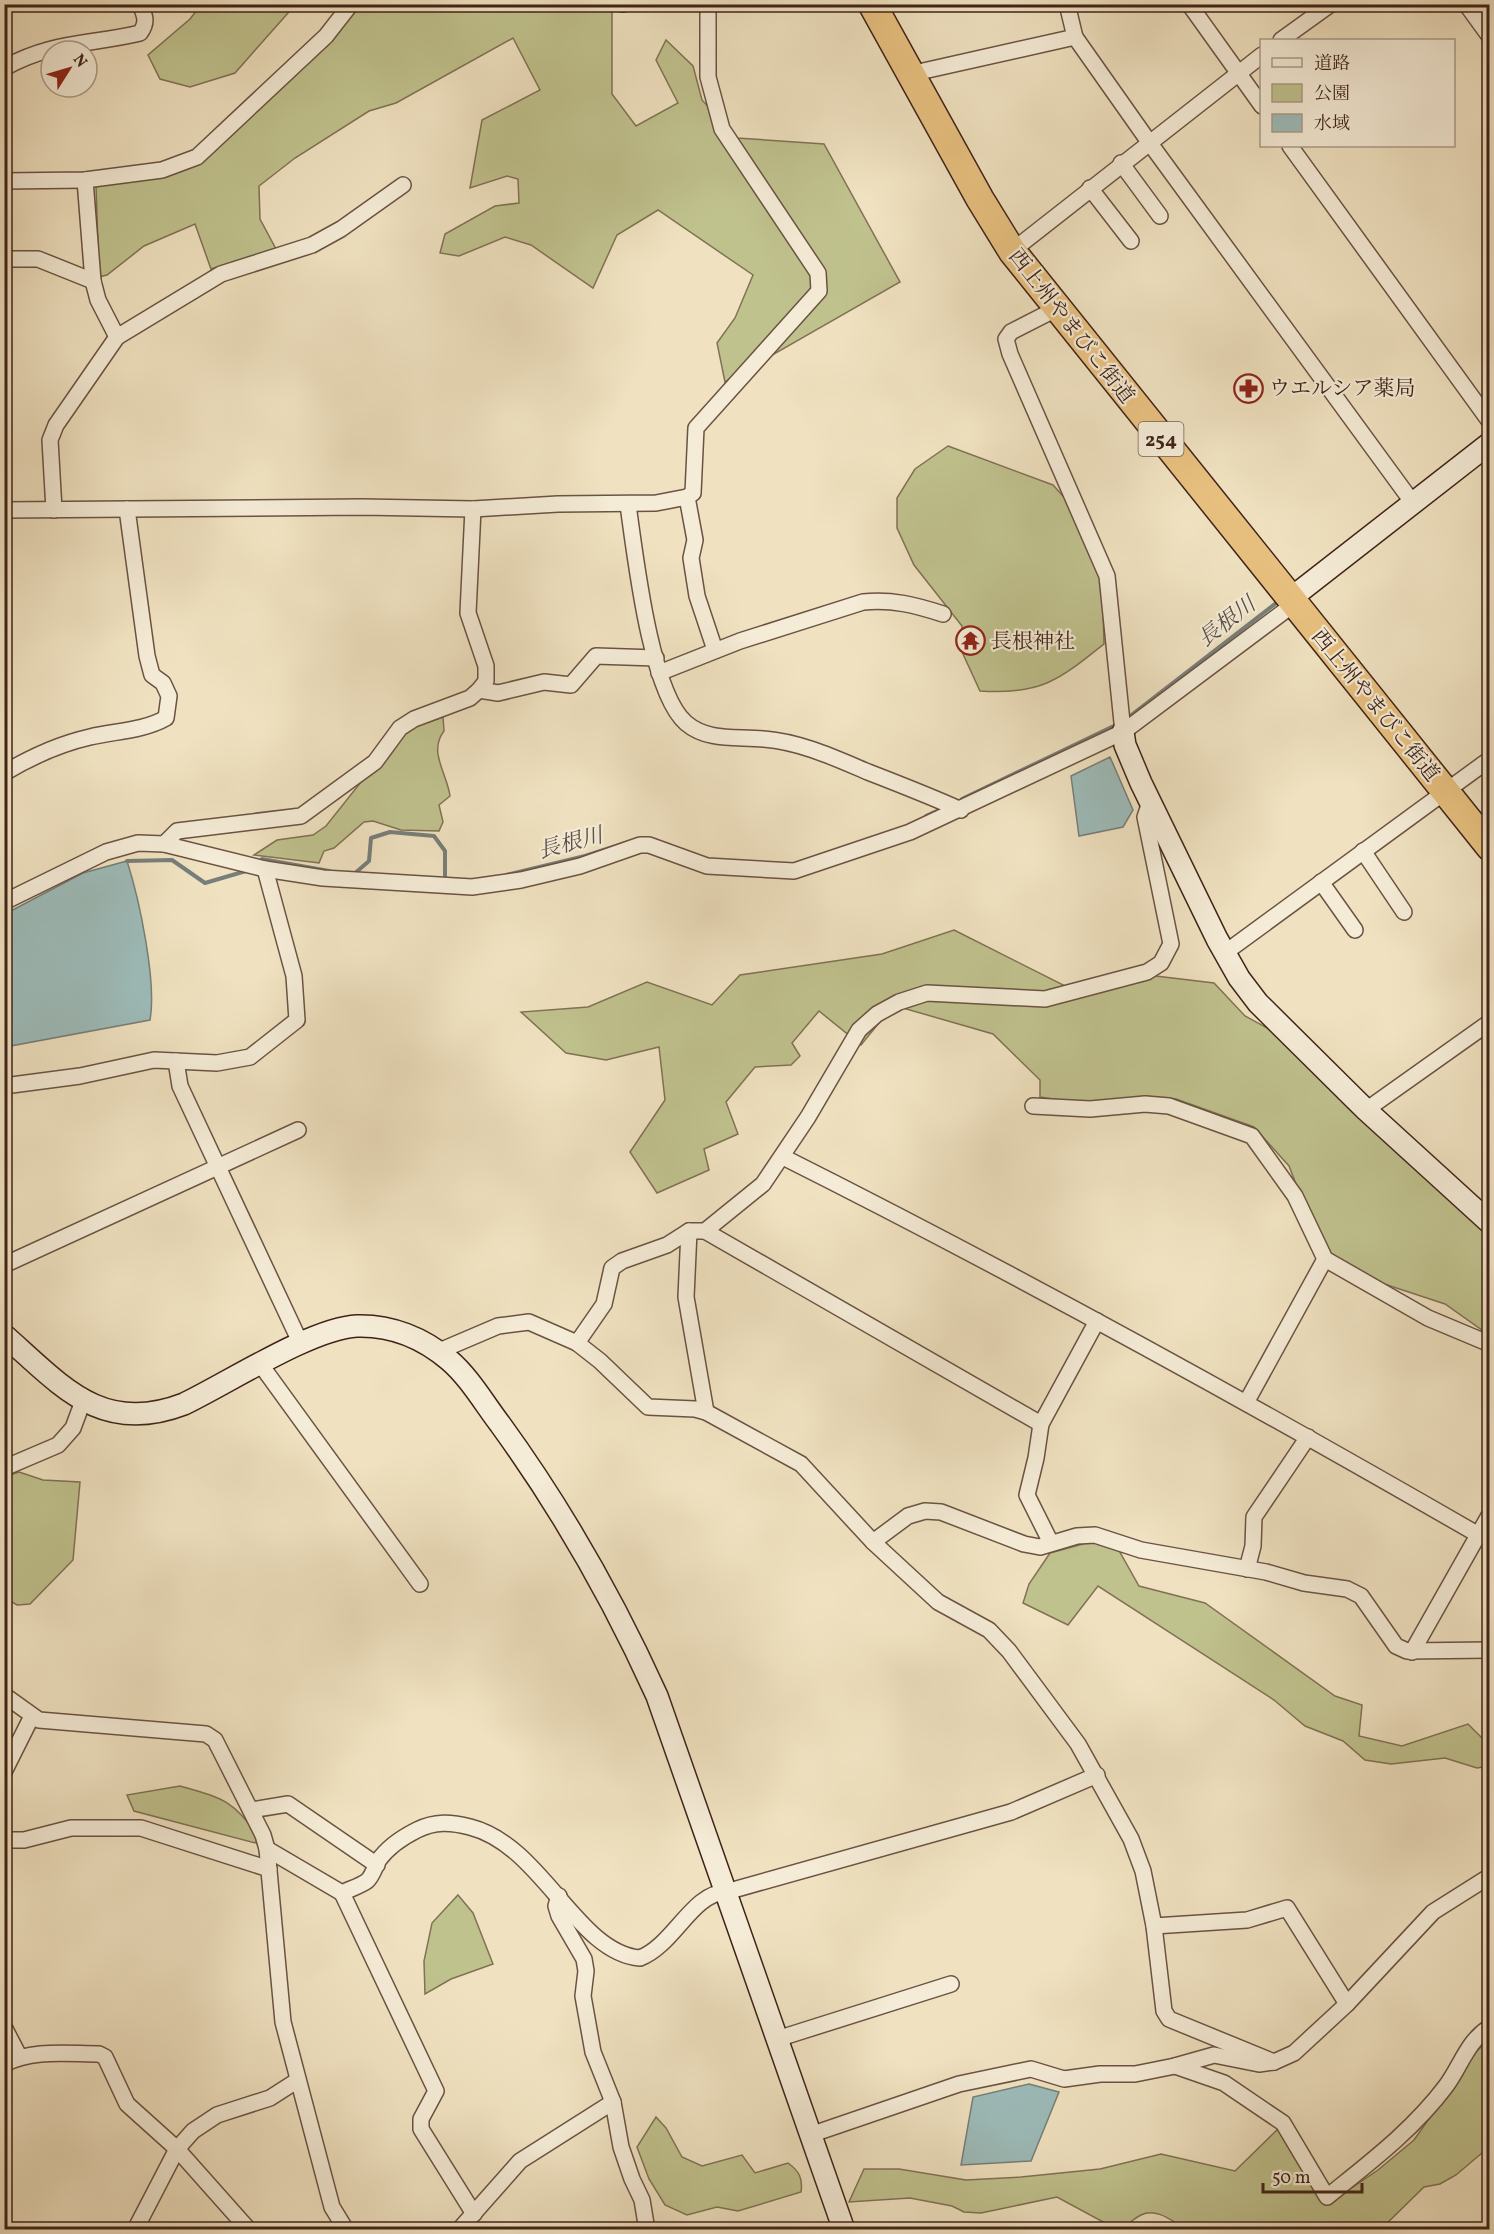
<svg xmlns="http://www.w3.org/2000/svg" width="1494" height="2234" viewBox="0 0 1494 2234" font-family="Vollkorn,'Noto Serif JP',serif">
  <rect width="100%" height="100%" fill="#f0e2c1"/>
  <filter id="stains"><feTurbulence type="fractalNoise" baseFrequency=".00333" numOctaves="4"/><feColorMatrix values="0 0 0 0 .2 0 0 0 0 .09 0 0 0 0 .02 0 0 0 .5 -.17"/></filter>
  <radialGradient id="worn" r=".72"><stop offset=".6" stop-color="#630" stop-opacity="0"/><stop offset="1" stop-color="#630" stop-opacity=".3"/></radialGradient>
  <g fill="#c0c28e" stroke="#807254" stroke-width="1.5">
    <polygon points="201,5 201,4 293,5 288,13 235,73 190,87 160,79 148,55 190,19"/>
    <polygon points="359,5 608,5 612,12 612,94 636,126 678,103 656,60 666,40 693,66 702,100 737,138 824,144 900,282 725,382 717,343 735,318 753,275 658,210 617,235 593,288 531,245 505,237 459,256 440,253 445,234 495,206 519,203 518,179 507,176 470,188 482,120 540,90 513,38 396,103 369,111 295,158 259,186 260,219 276,249 211,269 195,224 144,246 107,275 99,277 96,186 177,171"/>
    <path d="M948 446 1053 485 1078 513 1102 566 1104 644C1059 680 1041 695 980 691L963 654 962 626 914 565 897 528V498L915 469Z"/>
    <path d="M443 717 444 731C428 752 447 773 450 796L439 805 443 822 439 831 401 830 373 821 364 822 334 848 324 851 319 863 254 855 277 840 313 835 326 826 361 782 380 766 400 738 417 726Z"/>
    <polygon points="954,930 1067,987 1139,974 1214,983 1245,1016 1280,1035 1489,1232 1489,1335 1445,1304 1357,1275 1334,1258 1309,1218 1289,1166 1254,1127 1176,1099 1145,1096 1093,1105 1040,1097 1040,1080 993,1034 903,1008 883,1018 861,1045 819,1011 792,1043 800,1056 791,1065 755,1067 726,1102 738,1134 704,1149 709,1170 657,1193 630,1152 665,1100 659,1047 606,1060 566,1053 521,1012 588,1007 647,982 712,1005 740,975 882,954"/>
    <polygon points="19,1472 43,1480 80,1482 73,1560 30,1604 17,1605 5,1598 4,1477"/>
    <polygon points="1090,1542 1117,1547 1139,1586 1205,1603 1335,1696 1362,1705 1359,1736 1402,1746 1468,1724 1482,1738 1489,1736 1489,1766 1477,1768 1445,1758 1391,1764 1365,1760 1343,1741 1305,1726 1274,1700 1098,1586 1068,1625 1023,1603 1029,1584 1050,1553"/>
    <path d="M180 1786C222 1798 234 1800 259 1838L255 1843 134 1811 127 1795Z"/>
    <polygon points="458,1895 473,1913 493,1964 451,1979 425,1994 424,1961 432,1923"/>
    <path d="M1489 2039V2147L1456 2175 1440 2184 1424 2187 1381 2229H1186C1173 2222 1157 2207 1141 2215 1131 2220 1130 2225 1116 2229L1057 2197 981 2213 964 2212 952 2206 910 2198 849 2202 864 2169H899L966 2180 1021 2177 1100 2169 1161 2154 1235 2171 1279 2128 1328 2204 1378 2170 1414 2140 1477 2051Z"/>
    <path d="M656 2117 666 2128 682 2157 702 2166 742 2155 755 2173 788 2163C799 2171 803 2178 801 2192L738 2211 717 2207 687 2215 665 2205 649 2179 637 2147Z"/>
  </g>
  <g fill="#9dbcba" stroke="#777f7a" stroke-width="1.5">
    <polygon points="1110,757 1133,810 1123,827 1079,836 1071,776"/>
    <path d="M127 861C139 898 157 982 150 1020L5 1047V914L83 873Z"/>
    <polygon points="1029,2084 1059,2092 1031,2161 961,2165 973,2097"/>
  </g>
  <g fill="none" stroke-linecap="round" stroke-linejoin="round">
    <g stroke="#777f7a" stroke-width="4">
      <polyline points="1125,720 1280,600"/>
      <polyline points="962,799 1118,724"/>
      <polyline points="926,816 937,811"/>
      <polyline points="262,859 329,871"/>
      <polyline points="127,861 172,860 205,883 246,871"/>
      <polyline points="354,874 369,861 371,838 390,832 434,836 445,851 445,879 448,879"/>
      <polyline points="506,875 585,856 632,841"/>
    </g>
    <defs>
      <g id="street">
        <polyline points="622,4 624,4"/>
        <polyline points="1067,4 1075,37 1149,142 1413,503"/>
        <polyline points="1189,4 1262,106"/>
        <polyline points="1466,4 1490,37"/>
        <polyline points="1281,40 1331,4"/>
        <path d="M4 68C52 41 90 45 140 33 148 22 145 16 140 4"/>
        <polyline points="910,74 1075,37"/>
        <polyline points="1290,146 1490,422"/>
        <polyline points="1121,163 1160,216"/>
        <polyline points="85,180 93,281 98,300 117,337"/>
        <polyline points="4,181 85,180 162,170 197,157 326,36 351,4"/>
        <polyline points="1090,188 1131,241"/>
        <polyline points="1012,251 1262,55"/>
        <polyline points="4,259 38,259 93,281"/>
        <polyline points="1056,309 1011,332 1006,339 1010,354 1107,576 1123,732"/>
        <polyline points="687,497 695,540 691,558 697,596 715,650"/>
        <path d="M628 505C635 553 650 692 686 723 708 742 738 736 764 739 801 742 835 758 868 772 899 784 930 796 961 810"/>
        <polyline points="4,510 362,507 473,509 558,504 656,503 687,497 693,493 696,428 819,291 818,273 722,129 708,77 708,4"/>
        <polyline points="54,510 50,440 56,425 117,337 221,274 312,245 341,229 403,185"/>
        <path d="M659 673 740 641 863 602C892 599 915 605 943 614"/>
        <polyline points="479,690 498,693 544,682 571,685 596,656 656,658"/>
        <path d="M4 773C31 757 59 744 90 737 115 731 143 731 166 718L169 696 163 683 152 675 147 656 127 509"/>
        <polyline points="164,844 177,831 301,816 375,762 400,728 414,719 470,698 479,690 486,681 486,666 468,613 473,509"/>
        <polyline points="1363,851 1404,912"/>
        <polyline points="1321,882 1355,930"/>
        <polyline points="4,902 106,852 138,843 164,844 265,869 323,878 472,887 521,880 580,866 640,845 649,845 707,866 794,871 910,832 1123,732 1294,604"/>
        <polyline points="1226,952 1490,759"/>
        <polyline points="176,1061 180,1086 301,1344"/>
        <polyline points="4,1086 80,1076 154,1060 217,1063 250,1057 297,1020 294,976 265,869"/>
        <polyline points="1033,1106 1090,1109 1145,1104 1169,1106 1252,1136 1295,1196 1325,1259 1428,1318 1490,1344"/>
        <polyline points="1366,1110 1490,1022"/>
        <path d="M783 1157C1018 1275 1248 1402 1477 1534"/>
        <polyline points="689,1231 686,1297 706,1412"/>
        <polyline points="705,1231 1041,1424"/>
        <polyline points="4,1265 298,1130"/>
        <polyline points="577,1343 604,1304 612,1268 622,1261 667,1245 689,1231 705,1231 763,1184 808,1117 859,1030 877,1014 899,1002 927,993 1045,999 1147,972 1161,963 1171,944 1145,817 1150,802"/>
        <polyline points="437,1352 498,1326 529,1322 577,1343 600,1361 648,1407 695,1409 706,1412 801,1464 873,1542 938,1602 989,1630 1009,1651 1078,1744 1131,1839 1143,1871 1154,1926 1164,2011 1169,2019 1274,2062"/>
        <polyline points="261,1365 420,1584"/>
        <polyline points="1247,1401 1325,1259"/>
        <polyline points="4,1468 58,1445 73,1428 83,1401"/>
        <polyline points="873,1542 908,1516 925,1511 941,1512 1024,1544 1040,1547 1077,1536 1095,1535 1141,1550 1266,1572 1304,1583 1347,1589 1361,1596 1396,1646 1407,1651 1490,1650"/>
        <polyline points="1051,1543 1027,1495 1036,1458 1041,1424 1097,1321"/>
        <polyline points="1247,1569 1253,1546 1254,1517 1308,1437"/>
        <polyline points="1412,1652 1490,1514"/>
        <polyline points="4,1695 39,1720 206,1734 215,1740 263,1835 267,1849 283,2022 332,2207 346,2230"/>
        <polyline points="4,1772 32,1716"/>
        <polyline points="251,1810 288,1804 377,1865"/>
        <polyline points="4,1840 24,1840 71,1828 141,1828 269,1869"/>
        <path d="M267 1849 342 1893C350 1889 360 1886 367 1881 372 1877 375 1867 378 1861 387 1848 403 1837 417 1830 435 1821 451 1822 470 1827 542 1845 577 1953 640 1958 674 1945 692 1893 726 1892L1011 1812 1097 1775"/>
        <polyline points="342,1893 436,2091 421,2119 421,2129 474,2214"/>
        <polyline points="559,1896 556,1906 559,1916 584,1959 586,1971 583,1996 593,2052 613,2102 621,2147 632,2179 642,2200 647,2230"/>
        <polyline points="1154,1926 1247,1920 1287,1908 1347,2004"/>
        <polyline points="4,2027 19,2056"/>
        <polyline points="777,2039 951,1984"/>
        <path d="M4 2064C33 2049 67 2054 99 2054L105 2057 127 2104 177 2149 249 2230"/>
        <polyline points="1175,2066 1214,2055 1259,2064 1274,2062 1294,2053 1347,2004 1433,1912 1490,1876"/>
        <path d="M810 2135 959 2084 1031 2069 1064 2079 1100 2074H1135L1175 2066 1224 2083 1283 2123 1327 2197C1369 2163 1413 2130 1446 2086 1461 2066 1467 2041 1490 2027"/>
        <polyline points="135,2230 177,2149 193,2131 217,2115 270,2098 298,2080"/>
        <polyline points="459,2230 520,2161 613,2102"/>
      </g>
      <g id="secondary">
        <polyline points="1290,599 1490,443"/>
        <polyline points="1123,732 1125,745 1141,783 1217,939 1239,978 1258,1003 1366,1110 1490,1223"/>
        <path d="M4 1335C61 1385 101 1436 184 1404 228 1383 312 1328 357 1326 391 1325 423 1338 449 1360 469 1377 484 1403 500 1424 561 1508 614 1601 657 1696L844 2230"/>
      </g>
      <polyline id="highway" points="872,4 980,199 1012,251 1490,847"/>
    </defs>
    <use href="#street" stroke="#6b5343" stroke-width="18"/>
    <use href="#secondary" stroke="#3f2319" stroke-width="24"/>
    <use href="#highway" stroke="#3f2319" stroke-width="30"/>
    <use href="#street" stroke="#f5ecd7" stroke-width="15"/>
    <use href="#secondary" stroke="#f5ecd7" stroke-width="21"/>
    <use href="#highway" stroke="#e8c180" stroke-width="27"/>
  </g>
  <defs>
    <symbol id="pharmacy-ring" viewBox="-11 -11 22 22"><circle r="9.5" fill="#f5ecd7" stroke="#8f2418" stroke-width="1.5"/><path d="M-2-6h4v4h4v4h-4v4h-4v-4h-4v-4h4Z" fill="#8f2418"/></symbol>
    <symbol id="temple-ring" viewBox="-11 -11 22 22"><circle r="9.5" fill="#f5ecd7" stroke="#8f2418" stroke-width="1.5"/><path d="M0-6L5-2H3V0L6.5 2.5H4V6H1.5V3h-3V6H-4V2.5H-6.5L-3 0V-2H-5Z" fill="#8f2418"/></symbol>
  </defs>
  <g fill-rule="evenodd">
    <use href="#pharmacy-ring" x="1232" y="372" width="33" height="33"/>
    <use href="#temple-ring" x="954" y="624" width="33" height="33"/>
  </g>
  <g text-anchor="middle" stroke-width="4.5" stroke-linejoin="round" paint-order="stroke">
    <rect fill="#f5ecd7" stroke="#765f52" stroke-width="1.5" x="1138.5" y="422" width="45" height="34" rx="4.5"/>
    <g font-size="20" font-weight="bold" fill="#3f2319">
      <text x="1161" y="446">254</text>
    </g>
    <g font-size="21" fill="#3f2319" stroke="#f5ecd7">
      <text transform="translate(1072 326) rotate(52)" y="7">西上州やまびこ街道</text>
      <text transform="translate(1376 705) rotate(51)" y="7">西上州やまびこ街道</text>
    </g>
    <g font-size="21" fill="#3f2319" stroke="#f5ecd7" text-anchor="start">
      <text x="1269" y="395">ウエルシア薬局</text>
      <text x="991" y="648">長根神社</text>
    </g>
    <g font-size="22" font-style="italic" fill="#5b5149" stroke="#f5ecd7">
      <text transform="translate(1226 621) rotate(-38)" y="8">長根川</text>
      <text transform="translate(570 842) rotate(-15)" y="8">長根川</text>
    </g>
  </g>
  <rect width="1494" height="2234" fill="none" stroke="#f0e2c1" stroke-width="24"/>
  <rect x="6" y="6" width="1482" height="2222" fill="none" stroke="#3f2319" stroke-width="3"/>
  <rect x="12" y="12" width="1470" height="2210" fill="none" stroke="#3f2319" stroke-width="1.5"/>
  <rect x="1260" y="39" width="195" height="108" fill="#f5ecd7" stroke="#ac9c8b" stroke-width="1.5"/>
  <rect x="1272" y="58" width="30" height="9" fill="#f5ecd7" stroke="#ac9c8b" stroke-width="1.5"/>
  <text x="1314" y="69" font-size="18" fill="#3f2319">道路</text>
  <rect x="1272" y="84" width="30" height="18" fill="#c0c28e" stroke="#ac9c8b" stroke-width="1.5"/>
  <text x="1314" y="99" font-size="18" fill="#3f2319">公園</text>
  <rect x="1272" y="114" width="30" height="18" fill="#9dbcba" stroke="#ac9c8b" stroke-width="1.5"/>
  <text x="1314" y="129" font-size="18" fill="#3f2319">水域</text>
  <g transform="translate(69 69) rotate(53)"><circle r="28" fill="#f5ecd7" stroke="#ac9c8b" stroke-width="1.5"/>
  <path d="M0-4.5L10 22L0 15L-10 22Z" fill="#8f2418"/>
  <text y="-9" font-size="16" font-weight="bold" text-anchor="middle" fill="#3f2319">N</text>
  </g>
  <path d="M1263 2183v9h99v-9" fill="none" stroke="#3f2319" stroke-width="3"/>
  <text x="1272" y="2183" font-size="18" fill="#3f2319" stroke="#f5ecd7" stroke-width="4.5" paint-order="stroke">50 m</text>
  <rect width="100%" height="100%" filter="url(#stains)"/>
  <rect width="100%" height="100%" fill="url(#worn)"/>
</svg>
